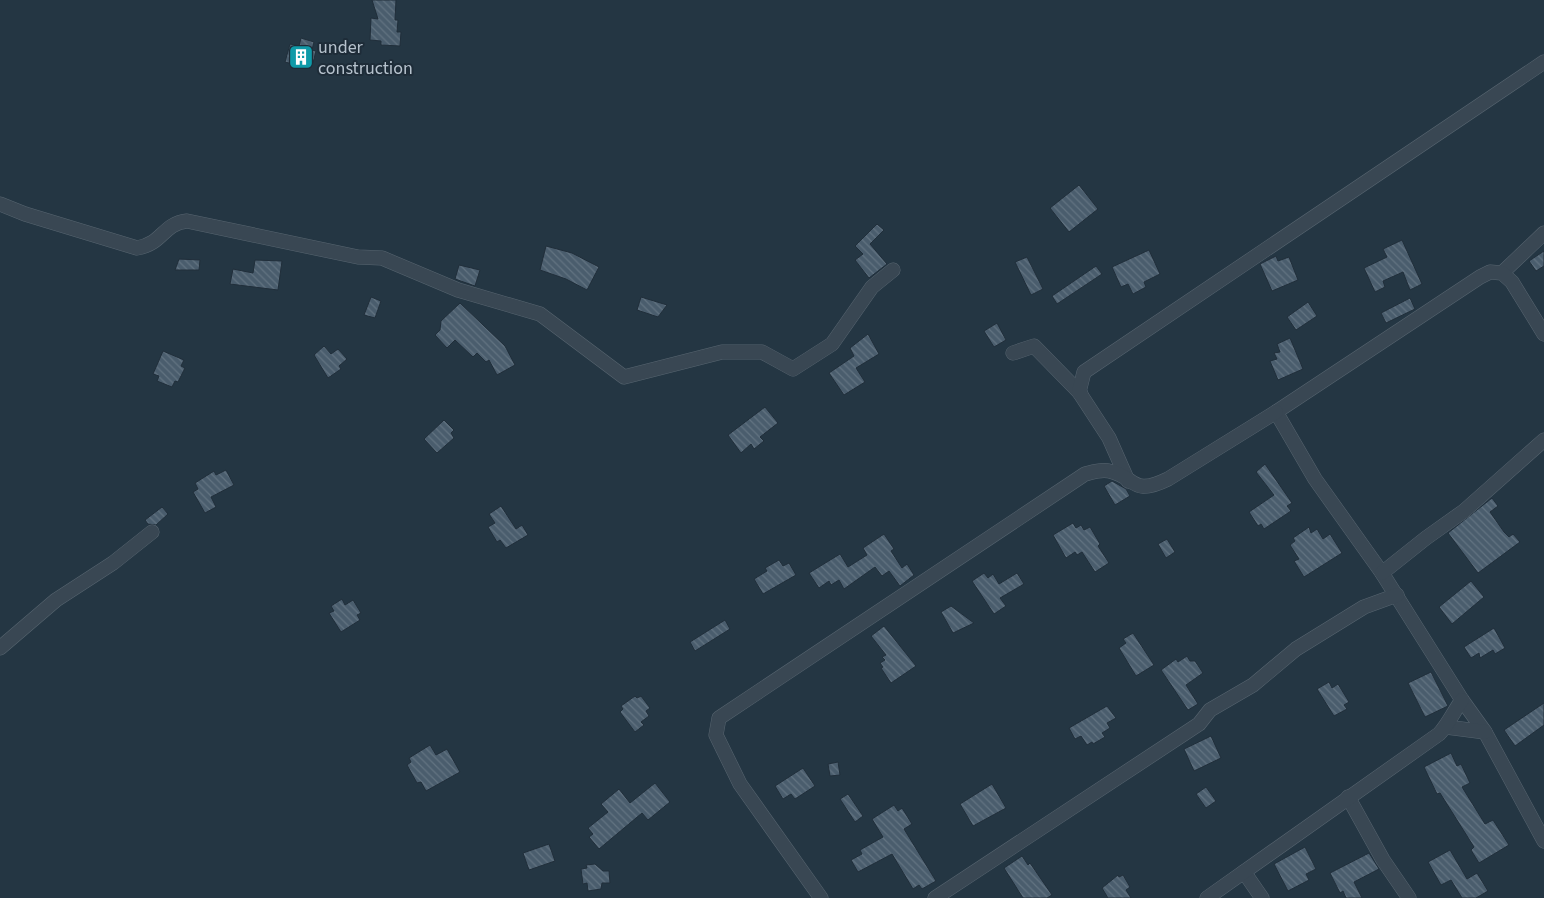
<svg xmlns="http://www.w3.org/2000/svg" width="1544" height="898" viewBox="0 0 1544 898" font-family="'Source Sans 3',sans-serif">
  <defs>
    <pattern id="building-back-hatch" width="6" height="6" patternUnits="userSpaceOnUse" patternTransform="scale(1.25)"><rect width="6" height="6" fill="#4a5d6d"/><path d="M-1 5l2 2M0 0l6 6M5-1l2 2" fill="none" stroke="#627381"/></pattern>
  </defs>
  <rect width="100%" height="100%" fill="#243643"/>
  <g fill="url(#building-back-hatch)" stroke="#202e3a">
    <polygon points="372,0 396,0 395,20 398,20 397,32 401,32 400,46 381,45 381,41 370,40 371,18 378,19"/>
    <polygon points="301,38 314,42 312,50 316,51 313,63 309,62 308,68 285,62 290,44 299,46"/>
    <polygon points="1079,185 1098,209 1069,232 1050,208"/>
    <polygon points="877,224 884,230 870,244 887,264 869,278 855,260 863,254 855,246"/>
    <polygon points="1402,240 1422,284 1410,290 1403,272 1383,281 1385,287 1375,292 1364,268 1387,257 1383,249"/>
    <polygon points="546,246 572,253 599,267 587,290 566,279 540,270"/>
    <polygon points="1149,250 1160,274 1144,282 1146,287 1133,294 1128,284 1121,287 1112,267"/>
    <polygon points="1544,251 1544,266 1536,271 1529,261"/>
    <polygon points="1276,256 1278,261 1289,257 1298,280 1272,291 1260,264"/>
    <polygon points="1027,257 1043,289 1031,295 1015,262"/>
    <polygon points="179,259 200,260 199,270 175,270"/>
    <polygon points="255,260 282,261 278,290 230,284 233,269 253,273"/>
    <polygon points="459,265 480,270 475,286 455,279"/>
    <polygon points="1096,266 1102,274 1057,304 1052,296"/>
    <polygon points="371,297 381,301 375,318 364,315"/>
    <polygon points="641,297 667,305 658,317 637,310"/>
    <polygon points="1410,298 1415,309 1386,323 1381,313"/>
    <polygon points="1308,302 1317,316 1296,330 1287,317"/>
    <polygon points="460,303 505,346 515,365 497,375 489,360 486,362 477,353 473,357 455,340 447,348 435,335 440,330 441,321"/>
    <polygon points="997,323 1006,340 994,347 984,331"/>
    <polygon points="868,334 879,354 856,368 865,382 844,395 829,373 854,356 850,348"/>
    <polygon points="1290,338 1303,369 1278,380 1270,361 1277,359 1274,353 1280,352 1277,344"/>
    <polygon points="324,346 331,354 338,349 347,359 339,366 341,369 328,378 314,355"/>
    <polygon points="163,351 184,360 181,366 185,368 178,382 175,381 172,387 157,381 159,376 153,374"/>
    <polygon points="765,407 778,423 760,437 764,441 754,449 751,444 741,453 728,435"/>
    <polygon points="444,420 454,430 451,433 454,438 437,453 424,439"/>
    <polygon points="1265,464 1292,503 1287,506 1291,511 1264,529 1261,524 1258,526 1249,512 1274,495 1256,472"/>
    <polygon points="226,470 234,485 211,497 216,507 205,513 193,492 198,489 195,483 214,471 216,475"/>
    <polygon points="1112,481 1126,489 1130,496 1115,505 1104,486"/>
    <polygon points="1492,498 1498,506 1490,512 1504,532 1509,537 1513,534 1520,542 1478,573 1448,533"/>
    <polygon points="501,506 516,529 522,525 528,535 506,548 500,540 497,542 488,527 495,523 489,514"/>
    <polygon points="162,507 168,514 156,525 148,524 145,520"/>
    <polygon points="1073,523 1076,528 1081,525 1084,530 1090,527 1100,544 1098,546 1109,563 1095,572 1082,552 1077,555 1075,552 1066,558 1053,535"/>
    <polygon points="1309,527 1311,533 1317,529 1323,539 1330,534 1342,553 1304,577 1294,561 1299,559 1290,545 1295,541 1293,538"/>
    <polygon points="884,534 894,549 891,551 902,568 907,564 914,575 900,586 889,571 882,576 875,567 844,589 839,580 831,585 829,581 819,588 809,573 840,554 848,567 867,555 863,548"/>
    <polygon points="1167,539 1175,552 1166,558 1158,544"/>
    <polygon points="779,560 783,566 789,563 796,575 763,594 754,579 767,571 765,568"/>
    <polygon points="984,573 988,578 993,574 999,584 1017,573 1024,584 1000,598 1006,606 994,614 972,581"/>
    <polygon points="1471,581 1484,597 1452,624 1439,607"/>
    <polygon points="342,599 345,605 353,600 361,613 357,615 360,620 341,632 329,613 334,611 331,606"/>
    <polygon points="951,606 974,623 953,633 941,612"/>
    <polygon points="725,620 730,629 695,651 690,642"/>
    <polygon points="884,626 916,666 891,683 881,668 883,667 880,663 885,660 882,657 886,655 871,636"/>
    <polygon points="1494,628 1505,648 1495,654 1493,650 1480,658 1479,653 1471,658 1464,647"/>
    <polygon points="1133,633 1154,665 1136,676 1119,648 1126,643 1123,639"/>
    <polygon points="1187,656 1190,661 1195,661 1203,673 1186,685 1198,704 1188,710 1161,670 1176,659 1178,662"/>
    <polygon points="1431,672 1448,706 1425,717 1408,683"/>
    <polygon points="1329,682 1332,688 1338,684 1349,702 1344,705 1347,709 1334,716 1317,689"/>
    <polygon points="635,696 637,698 641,696 650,708 646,711 649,716 641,722 644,725 635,732 620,712 623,709 621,706"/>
    <polygon points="1544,703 1544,725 1515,746 1504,730"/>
    <polygon points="1107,706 1116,718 1107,723 1110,728 1102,733 1105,737 1093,744 1092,742 1087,745 1081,736 1075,739 1069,728"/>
    <polygon points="1211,736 1221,758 1194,771 1184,749"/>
    <polygon points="430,745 436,755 447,749 460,772 426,791 421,782 417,783 407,765 411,762 409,758"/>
    <polygon points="1451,753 1457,766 1461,764 1470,783 1462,787 1485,824 1493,820 1509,845 1479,863 1471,850 1474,847 1440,793 1437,794 1424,767"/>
    <polygon points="838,762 840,775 830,776 828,764"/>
    <polygon points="803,768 815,786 795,799 791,794 783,799 775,786"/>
    <polygon points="655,783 670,802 648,820 642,813 599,849 589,837 593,834 588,828 608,812 601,804 619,789 630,803"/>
    <polygon points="992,784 1006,808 973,826 960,804"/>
    <polygon points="1206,787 1216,801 1206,808 1196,794"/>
    <polygon points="848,794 863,816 855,822 840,799"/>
    <polygon points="894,805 898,811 902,808 912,824 904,829 936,881 922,889 919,885 913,889 892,854 858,872 851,860 862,854 860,850 883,837 872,819"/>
    <polygon points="549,844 555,861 529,870 523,853"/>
    <polygon points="1305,847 1316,869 1306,874 1309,880 1288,891 1274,864"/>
    <polygon points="1450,850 1467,879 1477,873 1488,891 1476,898 1462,898 1451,880 1441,885 1428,862"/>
    <polygon points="1369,853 1379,869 1354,882 1362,898 1346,898 1343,891 1340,893 1330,873"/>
    <polygon points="1022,856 1028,865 1030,863 1052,895 1047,898 1023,898 1004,868"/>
    <polygon points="595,864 603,871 609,871 610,883 602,883 601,889 588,891 587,883 583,884 581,869 587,868 586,865"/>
    <polygon points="1118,875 1119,877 1123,875 1130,887 1126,890 1131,898 1108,898 1102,888"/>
  </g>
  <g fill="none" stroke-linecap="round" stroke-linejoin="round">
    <defs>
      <g id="street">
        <path d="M0 204 25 214 137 248C164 243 162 224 187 221L358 257 382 258 458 290 540 314 624 377 722 352H762L793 369 832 344 872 287 893 270"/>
        <polyline points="1502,273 1544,233"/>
        <polyline points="1544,334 1512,282 1502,273 1490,272 1480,277 1276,412 1315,479 1382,573 1462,700 1485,732 1544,841"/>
        <polyline points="1013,353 1034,346 1081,394"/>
        <polyline points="1128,481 1109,438 1079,392 1084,372 1544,62"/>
        <polyline points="1382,573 1426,538 1464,511 1544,440"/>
        <polyline points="0,648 56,600 113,563 152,532"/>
        <polyline points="1446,727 1485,732"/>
        <polyline points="1348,797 1383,860 1409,898"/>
        <polyline points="1244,872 1262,898"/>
        <path d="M821 898 740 784 716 735 719 718 1085 474C1093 472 1101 469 1109 471 1137 477 1131 497 1168 479L1276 412"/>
        <polyline points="935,898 1199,724 1210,710 1253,685 1296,649 1364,607 1397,595"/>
        <path d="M1207 898 1439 734C1448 725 1454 711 1462 700"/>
      </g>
    </defs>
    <use href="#street" stroke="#576570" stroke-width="15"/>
    <use href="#street" stroke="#394753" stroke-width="14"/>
  </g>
  <defs>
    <symbol id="building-square" viewBox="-11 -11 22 22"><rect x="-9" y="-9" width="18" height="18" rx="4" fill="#0f9aa8" stroke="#1e2c38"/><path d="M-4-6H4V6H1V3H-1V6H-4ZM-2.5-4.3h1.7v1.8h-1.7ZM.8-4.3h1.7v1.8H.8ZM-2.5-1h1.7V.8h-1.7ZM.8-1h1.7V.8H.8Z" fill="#fff"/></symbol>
  </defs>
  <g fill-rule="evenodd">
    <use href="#building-square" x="287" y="43" width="28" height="28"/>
  </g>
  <g text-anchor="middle" stroke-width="4" stroke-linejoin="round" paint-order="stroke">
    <g font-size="18" fill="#b6c2cd" stroke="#1e2c38" text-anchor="start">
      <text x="318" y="53">under<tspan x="318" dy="21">construction</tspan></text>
    </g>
  </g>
</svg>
